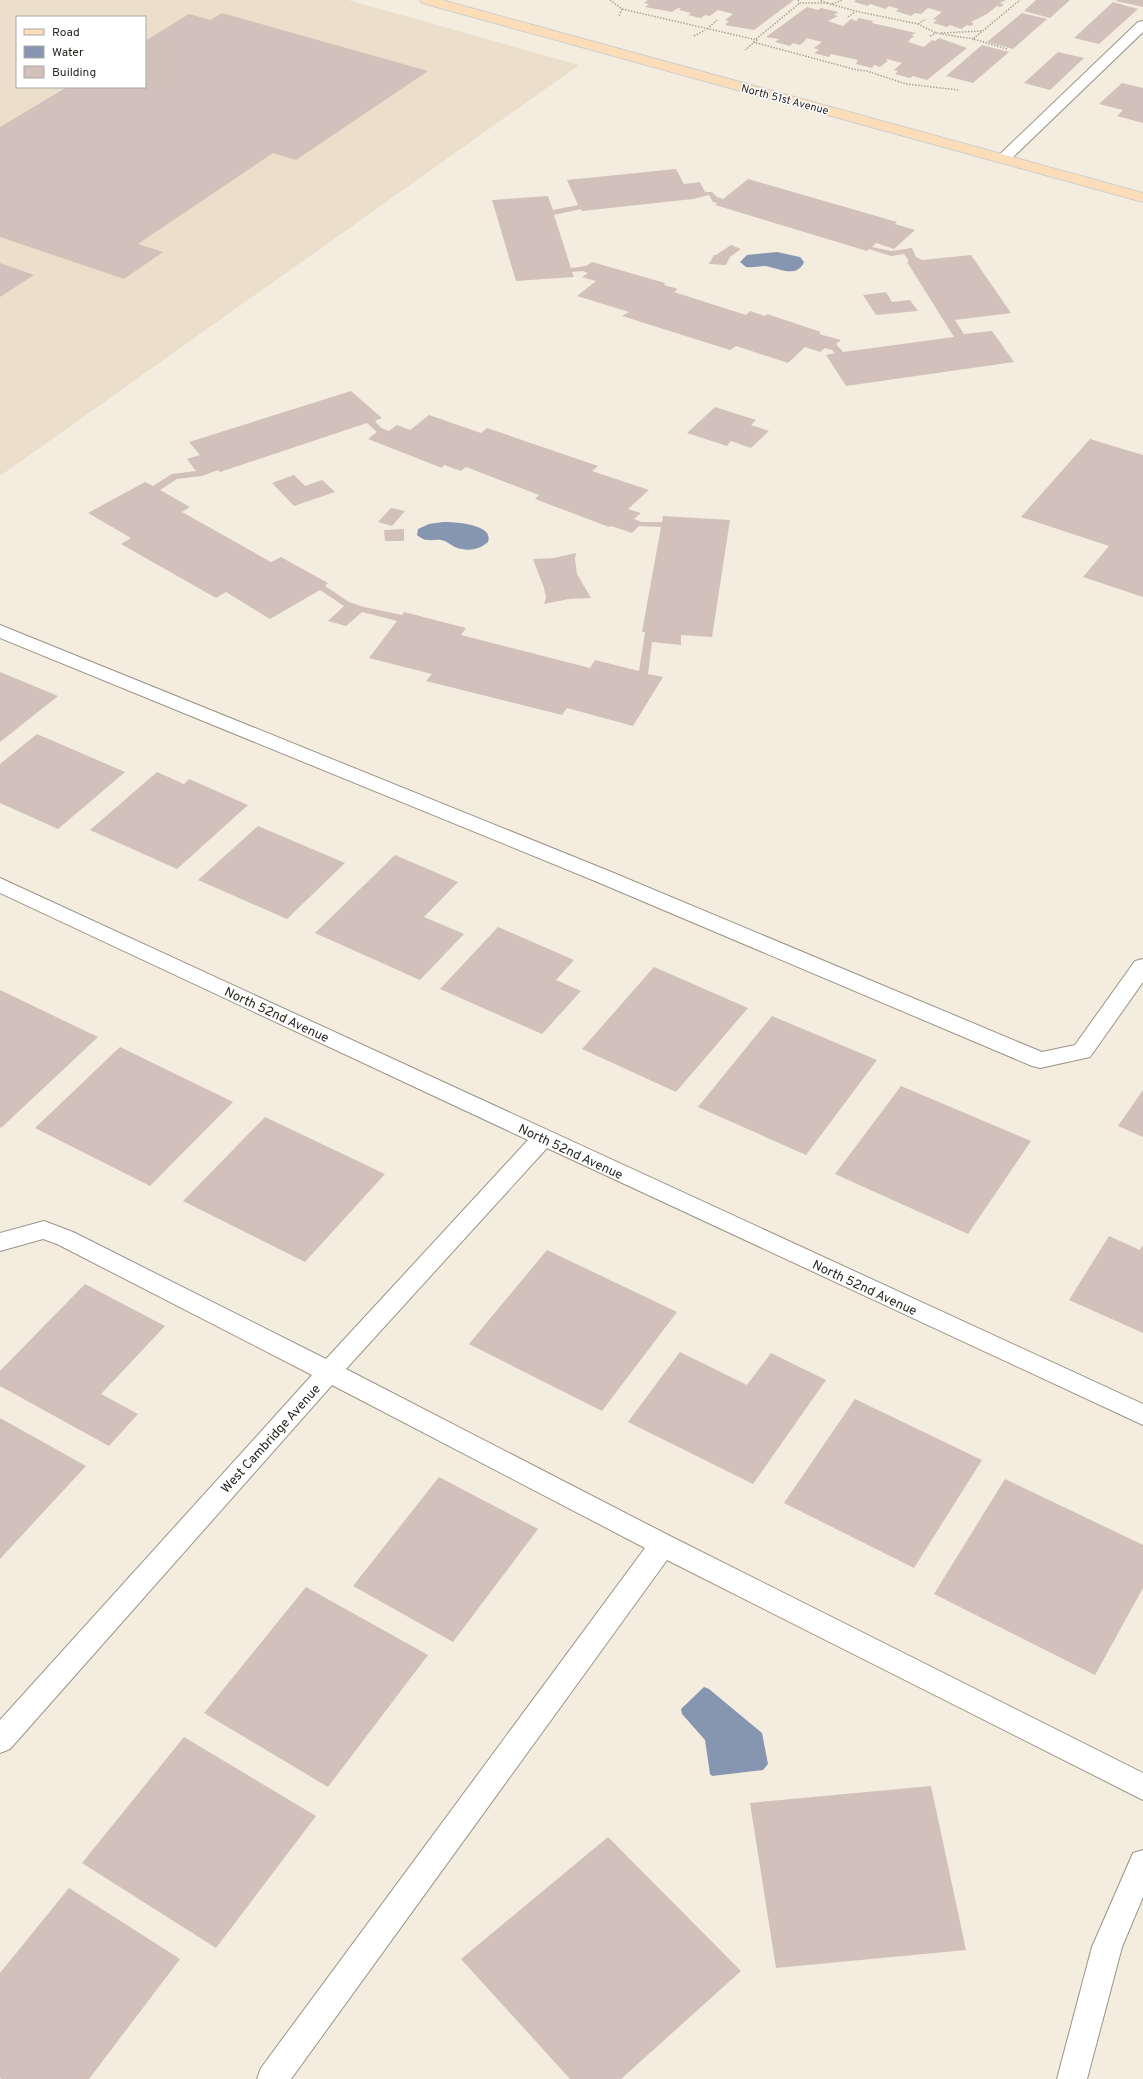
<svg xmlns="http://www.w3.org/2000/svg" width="1143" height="2079" viewBox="0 0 1143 2079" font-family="Overpass,sans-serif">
  <rect width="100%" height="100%" fill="#f4ecde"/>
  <path fill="#ebdfcb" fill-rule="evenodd" d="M0 0H348L579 65 0 476ZM17 17H145V87H17Z"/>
  <g fill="#8796b0">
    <path d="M777 252 800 257 804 262C797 279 778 268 765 266 759 266 752 268 746 267L740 262 747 255Z"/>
    <path d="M443 522C454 522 495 524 488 542 479 550 467 552 455 547 451 545 447 541 441 540 432 539 426 543 417 535L418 529 429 524Z"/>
    <polygon points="704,1687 709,1689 762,1733 768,1764 763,1770 712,1776 710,1774 705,1740 682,1714 681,1709"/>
  </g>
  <g fill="#d2c1ba" fill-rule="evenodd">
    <polygon points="648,0 794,0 754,30 725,25 729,21 725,20 733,14 718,10 710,16 705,15 701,18 688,15 691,13 679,10 681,8 678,8 672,12 645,7 649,4 644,3"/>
    <polygon points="856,0 1006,0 1000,3 1004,5 1000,7 997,6 987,14 971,22 974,24 970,26 967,25 961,29 950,25 947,27 933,23 937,20 933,19 942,12 928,8 921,14 915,13 911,16 896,11 899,9 889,6 885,9 870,4 868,6 854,2"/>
    <polygon points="1036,0 1070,0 1050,18 1024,11"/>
    <polygon points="1117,0 1143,0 1143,7 1116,1"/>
    <polygon points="1113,2 1138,9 1099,44 1074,38"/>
    <polygon points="807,7 818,10 821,8 838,12 834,15 838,16 828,21 843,26 851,19 856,21 859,18 873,21 872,23 916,33 911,35 914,36 908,41 910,41 908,42 924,47 932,40 935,41 939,38 967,48 927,80 913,76 910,78 895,74 898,71 894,70 902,63 887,59 886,60 888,61 880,67 874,65 872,68 856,64 858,60 831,54 829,57 814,53 819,50 814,48 822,42 806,38 805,39 807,39 800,45 793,43 790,46 775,42 779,39 766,37"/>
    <polygon points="222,13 428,71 296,160 273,153 138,244 163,252 124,279 0,237 0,127 67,87 145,87 145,41 189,14 210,20"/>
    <polygon points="1022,13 1047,19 1013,49 987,42"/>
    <polygon points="982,45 1009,52 973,83 946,76"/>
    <polygon points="1058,52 1084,58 1050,90 1024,83"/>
    <polygon points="1122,83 1143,88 1143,123 1117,116 1123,110 1099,104"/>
    <path d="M676 169 684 184 700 182 705 192H712L717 197 723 199 748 179 897 222 895 224 915 230 894 249 876 243 872 247 891 251 912 248 916 257 922 260 971 255 1011 313 955 320 964 334 992 331 1014 362 846 386 826 355 835 353 832 350 825 348 820 352 805 347 788 363 736 346 730 350 622 316 629 312 577 296 596 281 582 277 588 273 583 271 572 272 574 277 516 281 492 200 548 196 553 210 578 205 567 180ZM709 195 713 202 718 203 715 205 867 251 869 249 891 256 904 254 909 261 907 262 954 337 843 352 836 344 841 340 819 334 821 332 767 314 765 316 750 311 746 315 674 292 678 289 664 285 665 283 592 262 586 266 571 268 554 215 581 209 582 211 693 199Z"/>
    <polygon points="731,245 741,249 730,257 726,265 709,264 714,255 716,255"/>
    <polygon points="0,263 34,275 0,297"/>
    <polygon points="886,292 892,302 910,300 918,311 876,315 863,295"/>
    <path d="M351 391 382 418 375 421 381 428 389 431 397 425 410 430 429 415 481 433 487 428 598 466 592 471 649 490 628 509 641 513 634 519 641 522H662L663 516 730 520 712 637 681 635V645L652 642 648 674 663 677 633 726 567 708 562 715 426 681 432 674 369 658 397 621 362 612 346 626 328 621 344 606 320 590 270 619 226 592 216 598 121 544 131 538 88 513 145 482 153 486 172 474 196 471 187 459 200 455 189 442ZM367 423 377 432 368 439 442 468 444 465 461 471 466 467 539 495 535 499 609 527 611 526 632 533 639 526 661 527 642 632H645L639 671 595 660 590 668 461 635 466 628 404 612 402 615 364 607 349 602 325 586 328 583 281 557 271 562 182 512 190 507 160 490 177 479 202 476 218 470 220 472Z"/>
    <polygon points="715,407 756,420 751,425 769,431 751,448 731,441 727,446 687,433"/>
    <polygon points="1090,439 1143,455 1143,597 1083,577 1109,546 1021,517"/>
    <polygon points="294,475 305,486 322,480 335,492 294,506 272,483"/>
    <polygon points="391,508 405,511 392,526 378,522"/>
    <polygon points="404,529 404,541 385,541 384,530"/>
    <polygon points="576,553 575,559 577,574 591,598 569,599 544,604 546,598 544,588 533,559 554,558"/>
    <polygon points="0,672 58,696 0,742"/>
    <polygon points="37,734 125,772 58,829 0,803 0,764"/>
    <polygon points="157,772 184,784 189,779 248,805 177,869 90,830"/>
    <polygon points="258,826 345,863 287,919 198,880"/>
    <polygon points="395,855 458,882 424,917 464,934 420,980 315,933"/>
    <polygon points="498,927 574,960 556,980 581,991 542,1034 440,989"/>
    <polygon points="654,967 748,1008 676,1092 582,1049"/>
    <polygon points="0,990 98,1037 1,1128 0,1127"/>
    <polygon points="772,1016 877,1060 806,1155 698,1107"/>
    <polygon points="120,1047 233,1102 150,1186 35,1128"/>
    <polygon points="901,1086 1031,1141 968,1234 835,1174"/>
    <polygon points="1143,1090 1143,1137 1118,1126"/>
    <polygon points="265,1117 385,1174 305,1262 183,1201"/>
    <polygon points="1109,1236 1140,1250 1143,1245 1143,1333 1069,1300"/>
    <polygon points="547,1250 677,1312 602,1411 469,1344"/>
    <polygon points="85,1284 165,1326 101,1394 138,1414 109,1446 0,1386 0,1371"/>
    <polygon points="680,1352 747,1385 771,1353 826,1380 753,1484 628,1422"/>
    <polygon points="855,1399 982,1460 914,1568 784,1503"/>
    <polygon points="0,1418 86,1466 0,1559"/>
    <polygon points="439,1477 538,1529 453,1642 353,1586"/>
    <polygon points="1005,1479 1143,1545 1143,1588 1095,1675 934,1594"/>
    <polygon points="306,1587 428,1655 328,1787 204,1713"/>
    <polygon points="184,1737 316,1816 216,1948 82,1863"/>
    <polygon points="931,1786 966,1950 776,1968 750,1803"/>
    <polygon points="608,1837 741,1971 621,2079 570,2079 461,1959"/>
    <polygon points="69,1888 180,1959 89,2079 2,2079 0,2078 0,1973"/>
  </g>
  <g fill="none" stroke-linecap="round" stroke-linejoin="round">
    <defs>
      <g id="minor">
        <polygon points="1143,21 1143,32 1008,162 998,162 996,159 998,156 1138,22"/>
        <polygon points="0,625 609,871 1042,1052 1075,1045 1135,961 1143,959 1143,982 1090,1057 1040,1068 1032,1066 595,881 0,638"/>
        <polygon points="0,878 1143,1404 1143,1425 547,1148 346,1369 672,1537 1143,1773 1143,1800 667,1560 291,2079 257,2079 261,2068 645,1548 332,1385 10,1749 0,1753 0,1720 312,1375 57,1244 43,1239 0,1251 0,1233 44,1221 73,1232 326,1359 528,1140 0,893"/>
        <polygon points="1143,1850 1143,1897 1122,1947 1087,2079 1057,2079 1092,1947 1133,1853"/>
      </g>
      <polygon id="major" points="420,0 442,0 1143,193 1143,202 422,3"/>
    </defs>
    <use href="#minor" stroke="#9c9487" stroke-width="2"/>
    <use href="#major" stroke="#d0cfce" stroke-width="2"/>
    <g stroke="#aaa499" stroke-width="1.5" stroke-dasharray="1.5 1.5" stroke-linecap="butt">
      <polyline points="610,0 622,9 619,16"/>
      <polyline points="798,0 800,3 827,3 819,0"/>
      <polyline points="827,3 855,11 918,24 936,33 973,39"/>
      <polyline points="832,4 842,0"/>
      <polyline points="622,9 757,40 745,50"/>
      <polyline points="848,17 855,12"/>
      <polyline points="918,24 926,19"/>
      <polyline points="707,29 717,20"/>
      <polyline points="941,33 982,31"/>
      <polyline points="694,36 705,30"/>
      <polyline points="930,36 936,33"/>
      <polyline points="756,39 800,3"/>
      <polyline points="753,42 857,70 867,71 906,84 959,90"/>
      <polyline points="1007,49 973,39 1020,0"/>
    </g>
    <use href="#minor" fill="#fff" fill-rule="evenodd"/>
    <use href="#major" fill="#fbdeb9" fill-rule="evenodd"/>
  </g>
  <g text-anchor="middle" stroke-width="3" stroke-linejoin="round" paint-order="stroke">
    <g font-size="11" fill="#292621" stroke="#fff">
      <text transform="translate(785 99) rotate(15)" y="4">North 51st Avenue</text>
    </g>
    <g font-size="13" fill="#292621" stroke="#fff">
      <text transform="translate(277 1014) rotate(25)" y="5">North 52nd Avenue</text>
      <text transform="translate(571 1151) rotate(25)" y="5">North 52nd Avenue</text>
      <text transform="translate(865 1287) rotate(25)" y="5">North 52nd Avenue</text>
      <text transform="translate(270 1438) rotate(-48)" y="5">West Cambridge Avenue</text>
    </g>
  </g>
  <rect x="16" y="16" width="130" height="72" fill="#ffffff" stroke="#a9a8a6"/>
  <rect x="24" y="29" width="20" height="6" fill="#fbdeb9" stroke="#a9a8a6"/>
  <text x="52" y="36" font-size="12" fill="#292621">Road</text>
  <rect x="24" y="46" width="20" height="12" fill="#8796b0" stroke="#a9a8a6"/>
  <text x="52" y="56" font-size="12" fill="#292621">Water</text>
  <rect x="24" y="66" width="20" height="12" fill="#d2c1ba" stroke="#a9a8a6"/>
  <text x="52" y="76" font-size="12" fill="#292621">Building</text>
</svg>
